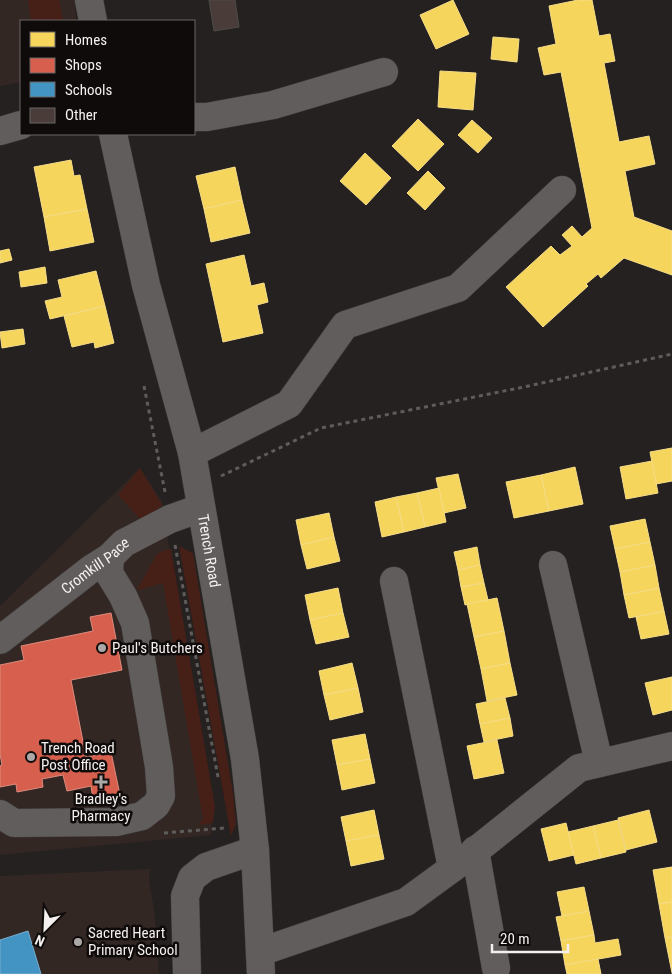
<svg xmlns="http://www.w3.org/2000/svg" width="672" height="974" viewBox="0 0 672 974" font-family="'Roboto Condensed',sans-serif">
  <rect width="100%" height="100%" fill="#252121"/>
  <g fill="#332724">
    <polygon points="0,0 75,0 76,21 21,21 21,82 0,86"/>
    <polygon points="140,468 162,502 212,821 211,835 0,855 0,606"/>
    <polygon points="150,869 149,880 154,910 159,974 0,974 0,876"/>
  </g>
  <g fill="#461f17">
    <polygon points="28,0 59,0 63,21 31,21"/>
    <polygon points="140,468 162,505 143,522 118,495"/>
    <polygon points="179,546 193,553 233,793 236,824 231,836"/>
    <polygon points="171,549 215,807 213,823 198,825 203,819 163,583 137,590 157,554 163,551"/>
  </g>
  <g fill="#f6d55c" stroke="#f6dd88">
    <polygon points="453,0 469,34 436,49 420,15"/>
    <polygon points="578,0 592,0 599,36 610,34 615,61 604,63 619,142 649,136 655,164 625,171 634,217 672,231 672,275 624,258 601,278 598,274 586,284 588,286 543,327 506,287 551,246 560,255 572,246 562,235 572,226 582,237 592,228 561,72 544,75 538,48 556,44 549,6"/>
    <polygon points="493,37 519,39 517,62 491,59"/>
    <polygon points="440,71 476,73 473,110 438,107"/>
    <polygon points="418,119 444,144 418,171 392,146"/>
    <polygon points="472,120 492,138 478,153 458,135"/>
    <polygon points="365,153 391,178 366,205 340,181"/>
    <polygon points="71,160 74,176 80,175 87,209 44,217 34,167"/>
    <polygon points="235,167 242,200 204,209 196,176"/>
    <polygon points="428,171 445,188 425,210 407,193"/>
    <polygon points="242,200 250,233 211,242 204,209"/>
    <polygon points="87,209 94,242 50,251 44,217"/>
    <polygon points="9,249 12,260 0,263 0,251"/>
    <polygon points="244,255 251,286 264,283 268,302 257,305 263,333 223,342 206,264"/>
    <polygon points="45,267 47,283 21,287 19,272"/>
    <polygon points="96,271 105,306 50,319 45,301 62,297 58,280"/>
    <polygon points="105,306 114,343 95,348 94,342 72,347 64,316"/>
    <polygon points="23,329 25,344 2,348 0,332"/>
    <polygon points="672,448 672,481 656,484 650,452"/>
    <polygon points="652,461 658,493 626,499 620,467"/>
    <polygon points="575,467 583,504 549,511 541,475"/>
    <polygon points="458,474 466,508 444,513 436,478"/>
    <polygon points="541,475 549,511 514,518 506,482"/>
    <polygon points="439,488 446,522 425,527 417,493"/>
    <polygon points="417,493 425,527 404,532 396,497"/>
    <polygon points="396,497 404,532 382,537 375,502"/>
    <polygon points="329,513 334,537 301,545 296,520"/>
    <polygon points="645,519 650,542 615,549 610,526"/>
    <polygon points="334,537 340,561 307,569 301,545"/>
    <polygon points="650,542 655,565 620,572 615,549"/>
    <polygon points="477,547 480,565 458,570 454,552"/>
    <polygon points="480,565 484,583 461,587 458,570"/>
    <polygon points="655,565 659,588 624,595 620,572"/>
    <polygon points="484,583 488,600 465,605 461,587"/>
    <polygon points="338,588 343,613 310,620 305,595"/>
    <polygon points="659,588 664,611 629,618 624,595"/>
    <polygon points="497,598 504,631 474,637 467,604"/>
    <polygon points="664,611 669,634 641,639 636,617"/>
    <polygon points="343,613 349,637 316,644 310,620"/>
    <polygon points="504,631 510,663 481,669 474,637"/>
    <polygon points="352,663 358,688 324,695 319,671"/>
    <polygon points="510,663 517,695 487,701 481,669"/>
    <polygon points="672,677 672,710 653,715 645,683"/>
    <polygon points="358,688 363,712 330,720 324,695"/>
    <polygon points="505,698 510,718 480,724 476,704"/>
    <polygon points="510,718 513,736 484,742 480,724"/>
    <polygon points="365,734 370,759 337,765 332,740"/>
    <polygon points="497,740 504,773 474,779 467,746"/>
    <polygon points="370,759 375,783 342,790 337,765"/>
    <polygon points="374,810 379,835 346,841 341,817"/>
    <polygon points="649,810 657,842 626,850 618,818"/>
    <polygon points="618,820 626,852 601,858 593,826"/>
    <polygon points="566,823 574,855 549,861 541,829"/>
    <polygon points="593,826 601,858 576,864 568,832"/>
    <polygon points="379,835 384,859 351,866 346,841"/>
    <polygon points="672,867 672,902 659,904 653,870"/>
    <polygon points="584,887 589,911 562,916 557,892"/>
    <polygon points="672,902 672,937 665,938 659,904"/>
    <polygon points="589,911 594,935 561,941 556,917"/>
    <polygon points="594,935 595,943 618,939 621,955 565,965 561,941"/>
    <polygon points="672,937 672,973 665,938"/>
    <polygon points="598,959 601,974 567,974 565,965"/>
  </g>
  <polygon fill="#d6604d" stroke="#df8b7e" points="111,613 122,670 71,680 86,757 111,752 120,795 93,800 91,786 67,791 63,775 42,779 43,787 17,792 16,784 0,787 0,766 2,765 0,754 0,665 24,660 21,646 93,631 90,617"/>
  <polygon fill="#4393c3" stroke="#78afd0" points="28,931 41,974 0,974 0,940"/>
  <polygon fill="#493c39" stroke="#4e4b4b" points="209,0 235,0 239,27 214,31"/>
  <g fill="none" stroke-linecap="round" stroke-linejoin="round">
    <defs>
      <g id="minor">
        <polyline points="89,0 93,21"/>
        <polyline points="194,117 207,117 273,105 384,72"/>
        <polyline points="0,131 21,125"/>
        <path id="s1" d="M113 134 146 285 192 453 198 488 245 759 255 850 261 974"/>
        <polyline points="192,453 289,404 345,325 458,288 562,190"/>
        <polyline points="553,565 599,763"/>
        <polyline points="394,581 452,868"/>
        <path id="s2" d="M0 640 91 569 110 557 124 543 170 519 201 508"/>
        <polyline points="0,814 14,823 116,822 142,816 156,805 161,796 159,767 135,623 123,596 109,573 110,557"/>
        <polyline points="475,850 496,968"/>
        <polyline points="260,952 406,902 469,856 579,768 672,746"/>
        <polyline points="187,974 185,896 192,878 206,867 255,850"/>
      </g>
    </defs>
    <use href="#minor" stroke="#403c3c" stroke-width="29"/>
    <g stroke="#5f5c5c" stroke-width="3" stroke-dasharray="4 4" stroke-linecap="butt">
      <polyline points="144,386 165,492"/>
      <polyline points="221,476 321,428 524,387 672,354"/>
      <polyline points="175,545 218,777"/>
      <polyline points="164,833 225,828"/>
      <polyline points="671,974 672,974"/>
    </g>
    <use href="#minor" stroke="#605d5c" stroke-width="28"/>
  </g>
  <g fill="#aca8a7" stroke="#0e0b0a" stroke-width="2">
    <circle cx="102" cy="648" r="5"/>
    <circle cx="31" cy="757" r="5"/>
    <path d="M98.5 774.5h5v5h5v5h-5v5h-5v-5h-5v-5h5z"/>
    <circle cx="78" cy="942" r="5"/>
  </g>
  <g text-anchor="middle" stroke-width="5" stroke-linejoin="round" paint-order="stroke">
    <g font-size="15" fill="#f5f0ef" stroke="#0e0b0a">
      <text dy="5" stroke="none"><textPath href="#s1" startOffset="428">Trench Road</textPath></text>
      <text dy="5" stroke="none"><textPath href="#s2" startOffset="121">Cromkill Pace</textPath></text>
    </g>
    <g font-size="15" fill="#f5f0ef" stroke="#0e0b0a" text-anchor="start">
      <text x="112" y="653">Paul's Butchers</text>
      <text x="41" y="753">Trench Road<tspan x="41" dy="17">Post Office</tspan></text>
      <text x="101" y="804" text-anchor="middle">Bradley's<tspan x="101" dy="17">Pharmacy</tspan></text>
      <text x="88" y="938">Sacred Heart<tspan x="88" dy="17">Primary School</tspan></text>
    </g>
  </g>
  <rect x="20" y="20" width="175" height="115" fill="#0e0b0a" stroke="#6a6766"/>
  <rect x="30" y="32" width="25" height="15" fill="#f6d55c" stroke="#6a6766"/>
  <text x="65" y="45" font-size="15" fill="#f5f0ef">Homes</text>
  <rect x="30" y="58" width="25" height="15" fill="#d6604d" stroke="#6a6766"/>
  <text x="65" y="70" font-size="15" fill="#f5f0ef">Shops</text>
  <rect x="30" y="82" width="25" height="15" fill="#4393c3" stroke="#6a6766"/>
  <text x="65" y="95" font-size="15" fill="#f5f0ef">Schools</text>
  <rect x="30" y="108" width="25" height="15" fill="#493c39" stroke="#6a6766"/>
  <text x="65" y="120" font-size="15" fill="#f5f0ef">Other</text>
  <g transform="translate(45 929) rotate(204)" stroke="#0e0b0a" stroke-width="4" paint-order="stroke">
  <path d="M0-4L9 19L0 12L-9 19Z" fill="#f5f0ef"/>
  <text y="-8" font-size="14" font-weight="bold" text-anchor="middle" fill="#f5f0ef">N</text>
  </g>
  <path d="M492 944v8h76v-8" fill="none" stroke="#f5f0ef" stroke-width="2.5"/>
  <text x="500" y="944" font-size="15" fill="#f5f0ef" stroke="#0e0b0a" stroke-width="4" paint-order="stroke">20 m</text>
</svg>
